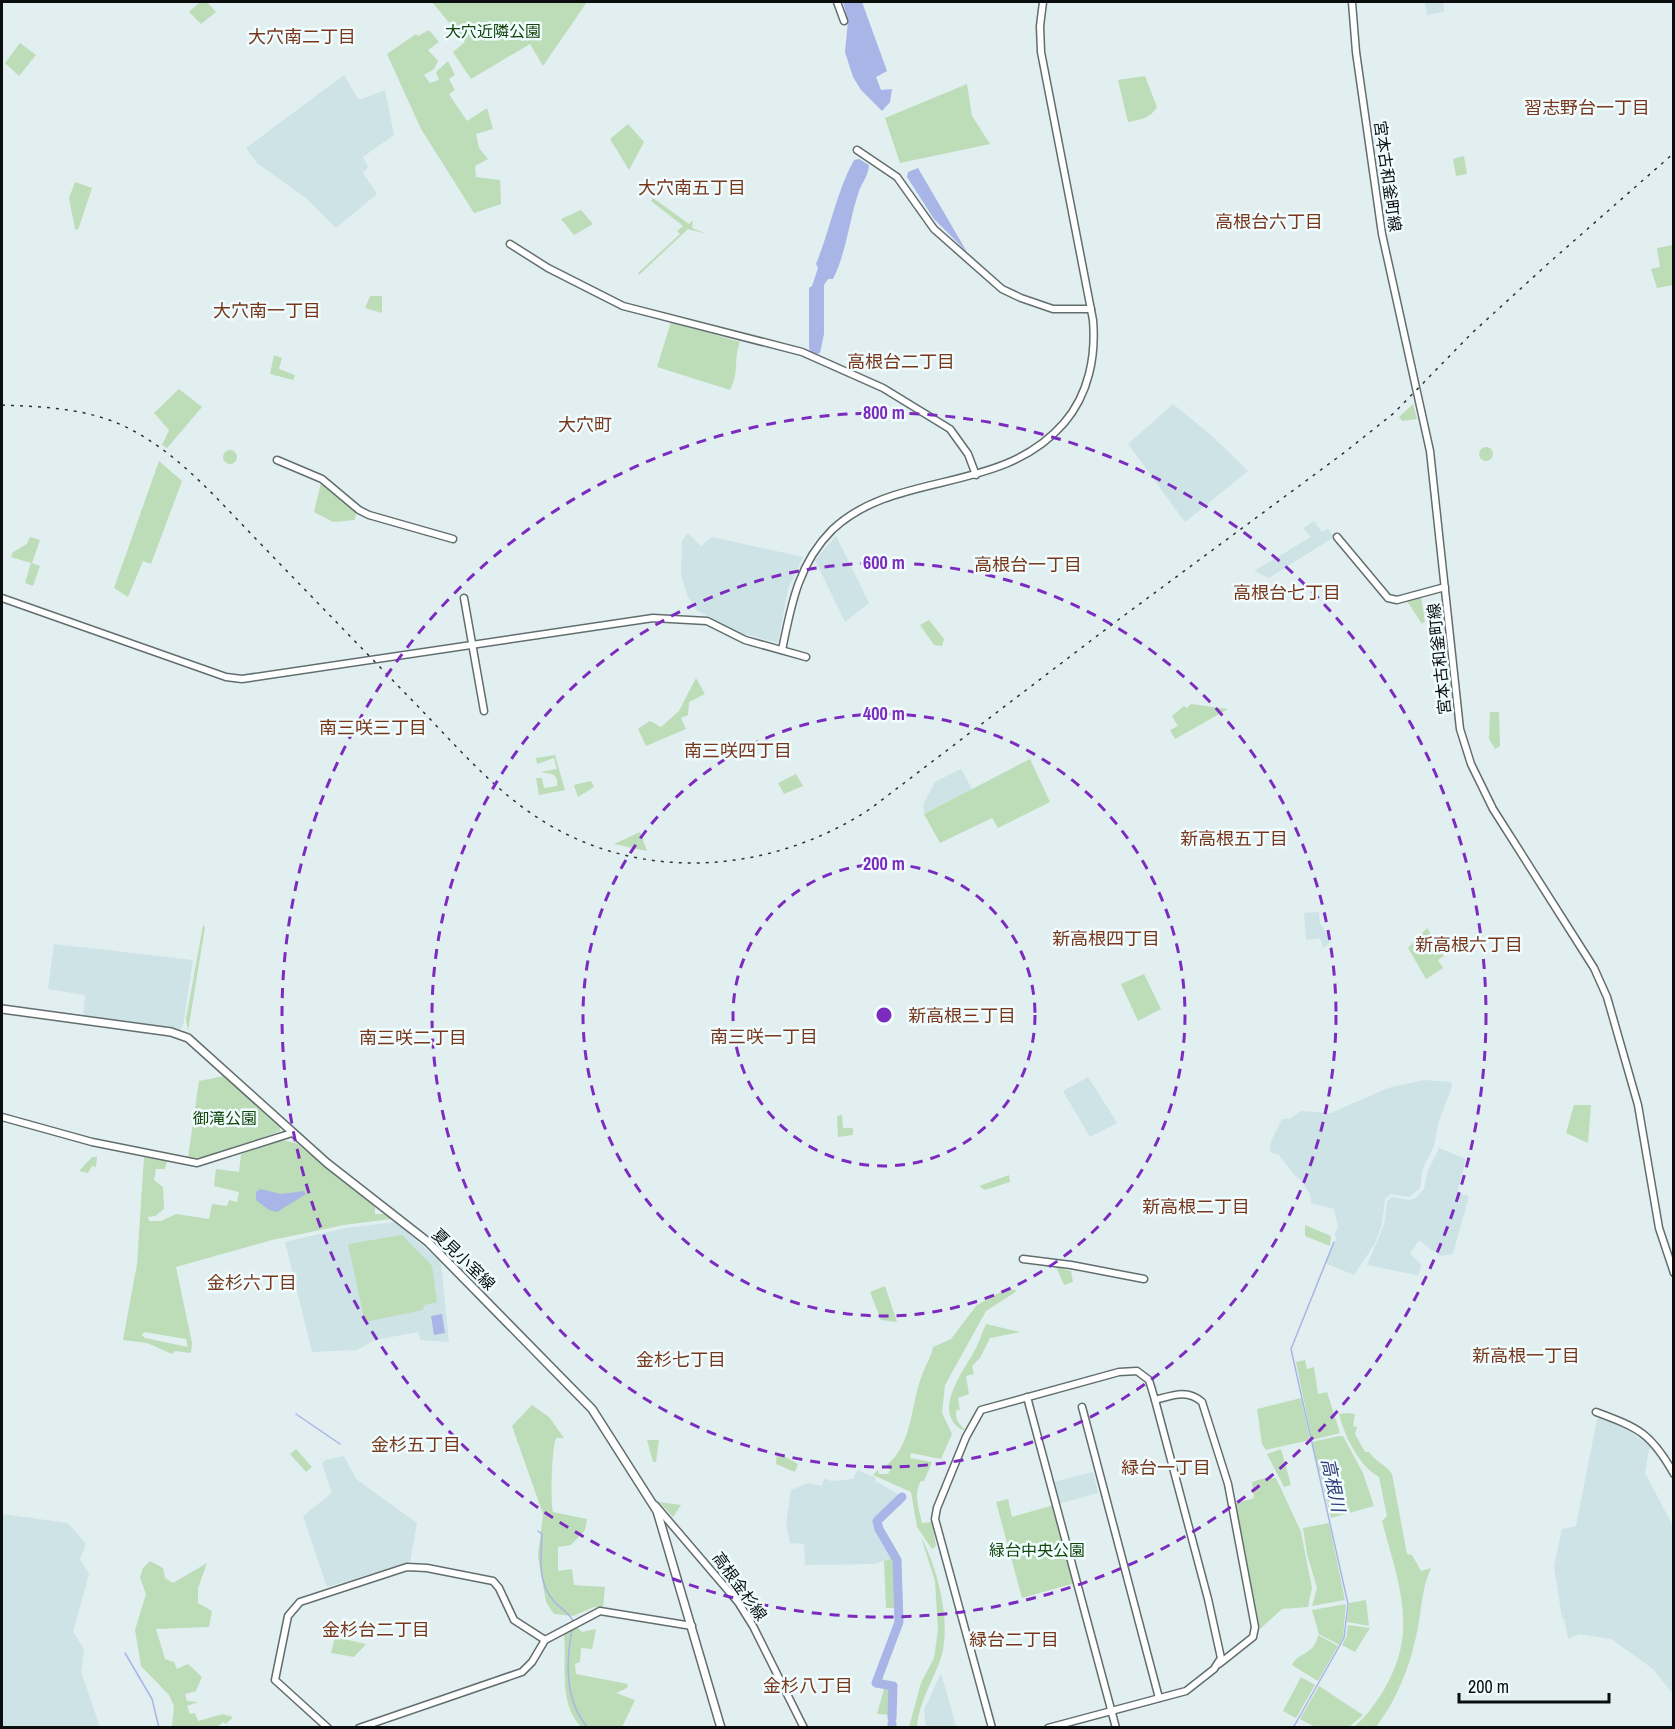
<svg xmlns="http://www.w3.org/2000/svg" width="1675" height="1729" viewBox="0 0 1675 1729" font-family="'Archivo Narrow','Noto Sans JP',sans-serif">
  <rect width="100%" height="100%" fill="#e2eff1"/>
  <g fill="#cde3e6">
    <polygon points="1425,2 1443,2 1444,12 1427,15"/>
    <polygon points="344,75 359,100 385,90 394,135 363,157 368,167 363,173 377,194 336,228 307,199 257,163 246,148"/>
    <polygon points="1173,404 1212,436 1248,471 1185,522 1128,444"/>
    <polygon points="1314,521 1322,532 1328,529 1334,537 1269,578 1254,571 1311,537 1303,528"/>
    <polygon points="688,533 701,546 712,537 803,557 788,589 778,643 737,632 696,610 687,595 681,574 682,541"/>
    <polygon points="836,536 869,603 845,622 815,560"/>
    <polygon points="961,769 972,789 924,814 923,805 935,782"/>
    <polygon points="1319,912 1320,923 1332,941 1323,948 1320,938 1306,940 1304,913"/>
    <polygon points="54,944 193,960 183,1026 180,1029 83,1016 85,995 48,989"/>
    <polygon points="1088,1077 1117,1123 1090,1137 1063,1091"/>
    <polygon points="1424,1080 1451,1082 1452,1087 1439,1120 1434,1146 1423,1168 1420,1188 1409,1197 1391,1194 1385,1199 1382,1224 1375,1243 1354,1275 1325,1263 1337,1238 1334,1235 1338,1227 1334,1209 1311,1203 1310,1194 1301,1180 1296,1177 1279,1155 1271,1153 1270,1144 1282,1119 1290,1119 1301,1111 1331,1113 1388,1088"/>
    <polygon points="1439,1148 1466,1159 1457,1193 1469,1196 1453,1254 1440,1256 1419,1240 1410,1254 1421,1264 1419,1274 1416,1275 1367,1265 1384,1225 1387,1201 1392,1197 1409,1200 1416,1198 1424,1189 1427,1173"/>
    <polygon points="395,1222 441,1262 449,1342 421,1340 418,1332 375,1340 357,1350 312,1352 285,1242 345,1228"/>
    <polygon points="1601,1418 1616,1422 1654,1448 1649,1449 1645,1473 1673,1526 1673,1694 1653,1669 1611,1639 1579,1634 1568,1639 1564,1618 1562,1618 1554,1566 1562,1529 1576,1526 1597,1419"/>
    <polygon points="344,1456 356,1479 417,1523 410,1562 327,1587 303,1516 332,1493 322,1464 325,1460"/>
    <polygon points="858,1470 876,1478 875,1481 902,1496 876,1518 883,1545 892,1558 874,1564 805,1565 804,1544 790,1543 786,1523 791,1490 808,1483 822,1486 824,1478 831,1481 853,1479"/>
    <polygon points="1093,1472 1098,1493 1058,1504 1053,1482"/>
    <polygon points="2,1514 68,1523 86,1544 80,1559 89,1574 73,1632 84,1649 81,1672 100,1727 2,1727"/>
    <polygon points="941,1673 956,1726 926,1727 924,1710"/>
  </g>
  <g fill="#bcddb7" fill-rule="evenodd">
    <polygon points="200,2 207,2 216,12 201,24 189,12"/>
    <polygon points="432,2 587,2 543,66 530,44 471,79 453,52 465,42"/>
    <polygon points="429,30 439,42 428,50 438,61 434,69 424,75 430,83 439,80 436,72 448,61 455,75 449,79 455,90 449,94 467,121 487,108 493,129 476,134 479,148 488,159 475,166 476,177 500,180 501,204 474,213 421,129 387,54 416,34 418,36"/>
    <polygon points="20,43 36,55 19,76 5,63"/>
    <path d="M1145 76 1157 107C1151 118 1139 120 1128 122L1118 80Z"/>
    <polygon points="967,84 972,116 990,144 900,163 885,118"/>
    <polygon points="628,124 644,142 629,170 610,139"/>
    <polygon points="1464,156 1467,174 1456,176 1453,159"/>
    <polygon points="75,182 92,188 78,230 75,229 69,198"/>
    <polygon points="653,198 689,224 693,220 692,228 707,234 688,229 639,275 638,273 680,234 677,231 683,226 651,201"/>
    <polygon points="581,210 593,224 574,235 561,219"/>
    <polygon points="1673,245 1673,285 1657,288 1651,269 1660,267 1657,248"/>
    <polygon points="370,296 382,296 382,313 365,308"/>
    <path d="M671 322 740 342C733 360 740 370 730 390L657 367Z"/>
    <polygon points="274,355 282,358 279,369 295,375 293,380 270,374"/>
    <polygon points="179,389 202,407 167,448 162,445 169,430 154,413"/>
    <polygon points="1413,404 1417,419 1402,421 1399,417"/>
    <circle cx="1486" cy="454" r="7"/>
    <circle cx="230" cy="457" r="7"/>
    <polygon points="159,461 182,481 151,564 143,561 128,597 114,588"/>
    <polygon points="321,483 356,512 355,520 333,522 314,512"/>
    <polygon points="30,537 40,540 32,563 40,566 33,586 25,583 31,563 11,557 13,552 27,544"/>
    <polygon points="1421,597 1425,621 1422,624 1407,601"/>
    <polygon points="929,620 944,639 942,646 934,645 920,625"/>
    <polygon points="696,678 705,694 689,702 688,715 681,718 686,729 646,746 638,729 650,721 661,727 679,711"/>
    <polygon points="1191,704 1228,709 1175,739 1170,730 1178,726 1172,716 1184,706 1187,708"/>
    <polygon points="1490,712 1499,712 1500,746 1495,749 1489,739"/>
    <path d="M555 755 565 790 539 795 536 778H542L544 788 557 786C559 772 549 774 540 772L557 769 554 758 537 764 536 758Z"/>
    <polygon points="1030,759 1050,802 998,828 992,818 940,843 924,814"/>
    <polygon points="796,774 803,786 784,794 778,783"/>
    <polygon points="591,781 594,787 578,797 574,785"/>
    <polygon points="640,832 647,851 614,844"/>
    <polygon points="203,925 205,927 188,1031 186,1019"/>
    <polygon points="1427,928 1444,956 1438,960 1443,968 1426,979 1408,948"/>
    <polygon points="1144,974 1161,1009 1138,1021 1121,984"/>
    <polygon points="224,1076 280,1127 280,1131 210,1157 188,1158 199,1081"/>
    <polygon points="1574,1105 1591,1105 1588,1143 1566,1133"/>
    <polygon points="842,1115 843,1128 853,1128 853,1135 838,1137 837,1116"/>
    <path d="M282 1140 296 1143 375 1207V1214H385L391 1219 344 1225 272 1240 176 1267 192 1343 191 1353 175 1351 172 1354 147 1343 123 1340 137 1264 144 1157 167 1161 165 1169H156L154 1180 163 1187 164 1209 155 1216 148 1217 149 1221H161L176 1214 209 1219 212 1204 227 1206 229 1200 237 1202 239 1192 214 1186 216 1169 239 1172 241 1154ZM144 1332 186 1339 188 1347 145 1338 142 1335Z"/>
    <polygon points="92,1157 97,1157 96,1167 92,1166 88,1173 79,1171"/>
    <polygon points="1009,1175 1010,1182 985,1190 979,1186"/>
    <polygon points="1305,1225 1331,1236 1330,1246 1305,1236"/>
    <polygon points="402,1235 432,1266 437,1302 424,1305 423,1310 365,1322 348,1244"/>
    <polygon points="1056,1267 1071,1271 1073,1282 1064,1285"/>
    <polygon points="885,1286 897,1322 881,1320 870,1292"/>
    <path d="M1008 1288 1017 1291 986 1311 945 1385 942 1413 952 1434 941 1459 911 1453 910 1458 932 1462 924 1481H921C913 1493 919 1509 922 1523L932 1522 936 1546 932 1549 917 1527 911 1492 873 1475 878 1470 879 1474H888L890 1470 886 1466C915 1443 910 1398 925 1368 928 1361 932 1354 933 1347L951 1339 977 1305Z"/>
    <path d="M986 1324 1020 1332 990 1338 980 1358 972 1366 974 1374 966 1376 969 1394 958 1398 960 1411 957 1409C954 1417 958 1424 965 1429L962 1430C931 1411 964 1371 975 1350 979 1342 982 1333 986 1324Z"/>
    <polygon points="1305,1360 1307,1369 1314,1367 1318,1394 1327,1392 1340,1433 1312,1440 1296,1362"/>
    <polygon points="1301,1398 1310,1440 1266,1450 1262,1444 1257,1409"/>
    <path d="M532 1405 549 1417 564 1438H556C552 1447 550 1501 553 1512L587 1519 585 1530 571 1545 558 1547V1571L572 1569 574 1585 605 1587 603 1607H594L573 1616 554 1614 546 1602 538 1556 543 1514 512 1426Z"/>
    <path d="M1348 1413 1355 1414 1353 1426 1357 1427 1355 1434 1365 1452H1369C1376 1462 1385 1464 1392 1474L1407 1554 1412 1555 1421 1571 1431 1568C1423 1585 1422 1603 1419 1621 1413 1659 1399 1697 1376 1727H1354C1379 1705 1402 1665 1403 1630 1405 1594 1391 1556 1382 1521L1387 1516 1379 1477C1359 1466 1345 1437 1339 1414Z"/>
    <polygon points="1339,1436 1343,1436 1363,1473 1374,1506 1331,1518 1312,1442"/>
    <polygon points="647,1440 659,1440 656,1462 653,1462"/>
    <polygon points="296,1449 312,1467 306,1472 290,1454"/>
    <polygon points="1281,1449 1291,1485 1284,1487 1267,1454"/>
    <polygon points="777,1452 798,1464 795,1472 776,1464"/>
    <polygon points="1265,1478 1276,1478 1301,1532 1312,1588 1308,1607 1282,1609 1260,1629 1234,1504 1254,1498 1252,1482"/>
    <polygon points="1008,1499 1012,1517 1054,1505 1075,1583 1022,1598 996,1502"/>
    <polygon points="659,1502 681,1505 673,1517"/>
    <polygon points="1329,1523 1345,1600 1312,1606 1317,1588 1307,1554 1303,1528"/>
    <path d="M921 1537C937 1566 951 1621 942 1654 935 1679 919 1700 917 1727H909L921 1683 934 1658 938 1630 935 1581Z"/>
    <polygon points="892,1558 895,1571 897,1608 886,1608 884,1561"/>
    <polygon points="150,1561 163,1568 165,1578 173,1583 207,1563 198,1588 198,1603 212,1611 209,1627 156,1629 165,1659 174,1662 177,1669 188,1664 202,1677 196,1691 185,1694 187,1701 198,1702 187,1706 190,1714 195,1713 198,1721 223,1714 233,1717 226,1724 223,1722 217,1727 172,1727 174,1706 169,1695 141,1666 135,1630 146,1594 140,1577 143,1568"/>
    <polygon points="1366,1600 1369,1626 1347,1622 1349,1603"/>
    <polygon points="1346,1604 1343,1638 1339,1645 1319,1634 1312,1610"/>
    <polygon points="1348,1625 1370,1628 1355,1652 1342,1645 1346,1638"/>
    <path d="M577 1627 582 1632 596 1629 592 1649 581 1648 580 1662 575 1664 576 1674 628 1684 627 1688 616 1693 635 1700 622 1727H581C558 1702 567 1666 564 1635Z"/>
    <path d="M1318 1635 1338 1646 1318 1681 1292 1665C1299 1651 1315 1655 1318 1635Z"/>
    <polygon points="335,1637 366,1644 354,1657 331,1653"/>
    <polygon points="1301,1677 1315,1685 1296,1718 1283,1711"/>
    <polygon points="885,1686 891,1686 890,1715 877,1714"/>
    <polygon points="1319,1686 1363,1715 1349,1727 1315,1727 1300,1719"/>
  </g>
  <g fill="#a9b5e7">
    <polygon points="843,2 862,2 887,71 876,77 881,90 892,89 890,102 882,111 861,90 853,77 845,52 848,21"/>
    <path d="M859 159 869 165C869 174 862 183 859 191 849 220 847 251 833 279H828L824 285V334L820 353 817 354 810 352 809 348V288L812 286 818 268 816 264C830 230 836 193 854 160Z"/>
    <polygon points="918,168 967,252 934,219 907,177 908,172"/>
    <polygon points="260,1189 281,1194 304,1191 306,1194 277,1212 269,1210 256,1200 256,1192"/>
    <polygon points="442,1314 445,1333 434,1335 431,1316"/>
  </g>
  <g fill="none" stroke-linecap="round" stroke-linejoin="round">
    <g stroke="#a9b5e7" stroke-width="1.5">
      <polyline points="296,1414 340,1444"/>
      <path d="M538 1531 542 1534C541 1557 537 1581 553 1600 559 1608 569 1612 573 1621"/>
      <path d="M572 1629C566 1662 564 1700 588 1728"/>
      <polyline points="125,1653 152,1699 159,1728"/>
      <polyline points="1293,1728 1344,1638 1348,1604 1291,1349 1334,1242"/>
    </g>
    <g stroke="#a9b5e7" stroke-width="9">
      <polyline points="892,1718 893,1686 876,1683 899,1622 897,1560 879,1529 877,1521 902,1497"/>
      <polyline points="892,1724 892,1728"/>
    </g>
    <defs>
      <g id="tertiary">
        <polyline points="837,2 844,21"/>
        <polyline points="1352,2 1356,52 1382,234 1430,451 1460,729 1471,764 1493,809 1594,968 1607,997 1638,1105 1659,1228 1674,1273"/>
        <polyline points="857,150 897,177 934,229 1002,289 1021,298 1053,309 1091,309"/>
        <polyline points="510,244 548,268 623,306 802,352 883,388 950,429 968,454 976,475"/>
        <polyline points="277,460 322,479 359,510 369,515 453,539"/>
        <polyline points="1337,537 1388,598 1397,600 1445,587"/>
        <polyline points="2,598 226,677 242,679 653,618 707,621 745,640 806,657"/>
        <polyline points="464,598 484,711"/>
        <path d="M782 650C791 606 798 564 832 530 896 469 1001 496 1064 423 1089 394 1096 356 1093 320L1041 52 1040 26 1043 2"/>
        <polyline points="2,1117 92,1142 197,1163 292,1133"/>
        <polyline points="1023,1259 1071,1265 1144,1279"/>
        <polyline points="1027,1397 1116,1728"/>
        <path d="M1155 1400C1173 1395 1188 1389 1202 1402L1228 1484 1255 1627 1253 1637 1219 1664"/>
        <polyline points="1082,1407 1159,1698"/>
        <path d="M1596 1412C1639 1428 1651 1433 1674 1474"/>
        <polyline points="655,1505 738,1602 753,1626 804,1728"/>
        <polyline points="328,1728 275,1680 288,1616 300,1602 407,1567 427,1568 493,1581 499,1588 514,1620 545,1640"/>
        <polyline points="359,1728 522,1672 532,1662 545,1640 600,1611 692,1626"/>
        <polyline points="992,1728 935,1519 937,1508 966,1437 981,1410 1119,1372 1137,1371 1149,1380 1155,1400 1208,1599 1221,1658 1214,1669 1186,1691 1048,1728"/>
      </g>
      <polyline id="secondary" points="2,1009 171,1032 188,1038 327,1163 428,1242 592,1409 657,1511 721,1728"/>
    </defs>
    <use href="#tertiary" stroke="#626d6e" stroke-width="9"/>
    <use href="#secondary" stroke="#626d6e" stroke-width="10"/>
    <use href="#tertiary" stroke="#fff" stroke-width="6"/>
    <use href="#secondary" stroke="#fff" stroke-width="7"/>
    <path stroke="#2c3233" stroke-width="1.5" stroke-dasharray="3 6" stroke-linecap="butt" d="M2 405C46 407 89 408 130 429 180 455 217 499 256 539 305 590 354 640 403 691 448 736 491 790 546 823 647 884 774 872 870 809L1118 620 1345 452 1394 413 1472 333 1551 261 1674 153"/>
  </g>
  <g fill="none" stroke="#7b2cbf" stroke-width="3" stroke-dasharray="10 8">
    <circle cx="884" cy="1015" r="151"/>
    <circle cx="884" cy="1015" r="301"/>
    <circle cx="884" cy="1015" r="452"/>
    <circle cx="884" cy="1015" r="602"/>
  </g>
  <g text-anchor="middle" stroke-width="5" stroke-linejoin="round" paint-order="stroke">
    <g font-size="16" fill="#13460b" stroke="#f0fcfe">
      <text x="493" y="37">大穴近隣公園</text>
      <text x="225" y="1124">御滝公園</text>
      <text x="1037" y="1556">緑台中央公園</text>
    </g>
    <g font-size="16" fill="#0a0e0f" stroke="#f0fcfe">
      <text transform="translate(1388 176) rotate(82)" y="6">宮本古和釜町線</text>
      <text transform="translate(1439 659) rotate(-96)" y="6">宮本古和釜町線</text>
      <text transform="translate(464 1259) rotate(44)" y="6">夏見小室線</text>
      <text transform="translate(740 1586) rotate(54)" y="6">高根金杉線</text>
    </g>
    <g font-size="18" fill="#78371b" stroke="#f0fcfe">
      <text x="302" y="43">大穴南二丁目</text>
      <text x="1587" y="114">習志野台一丁目</text>
      <text x="692" y="194">大穴南五丁目</text>
      <text x="1269" y="228">高根台六丁目</text>
      <text x="267" y="317">大穴南一丁目</text>
      <text x="901" y="368">高根台二丁目</text>
      <text x="585" y="431">大穴町</text>
      <text x="1028" y="571">高根台一丁目</text>
      <text x="1287" y="599">高根台七丁目</text>
      <text x="373" y="734">南三咲三丁目</text>
      <text x="738" y="757">南三咲四丁目</text>
      <text x="1234" y="845">新高根五丁目</text>
      <text x="1106" y="945">新高根四丁目</text>
      <text x="1469" y="951">新高根六丁目</text>
      <text x="962" y="1022">新高根三丁目</text>
      <text x="764" y="1043">南三咲一丁目</text>
      <text x="413" y="1044">南三咲二丁目</text>
      <text x="1196" y="1213">新高根二丁目</text>
      <text x="252" y="1289">金杉六丁目</text>
      <text x="1526" y="1362">新高根一丁目</text>
      <text x="681" y="1366">金杉七丁目</text>
      <text x="416" y="1451">金杉五丁目</text>
      <text x="1166" y="1474">緑台一丁目</text>
      <text x="376" y="1636">金杉台二丁目</text>
      <text x="1014" y="1646">緑台二丁目</text>
      <text x="808" y="1692">金杉八丁目</text>
    </g>
    <g font-size="18" font-style="italic" fill="#333d7a" stroke="#f0fcfe">
      <text transform="translate(1333 1485) rotate(78)" y="6">高根川</text>
    </g>
  </g>
  <circle cx="884" cy="1015" r="9" fill="#7b2cbf" stroke="#f0fcfe" stroke-width="3"/>
  <g font-size="18" text-anchor="middle" font-weight="bold" fill="#7b2cbf" stroke="#f0fcfe" stroke-width="5" stroke-linejoin="round" paint-order="stroke">
    <text x="884" y="419">800 m</text>
    <text x="884" y="569">600 m</text>
    <text x="884" y="720">400 m</text>
    <text x="884" y="870">200 m</text>
  </g>
  <rect width="1675" height="1729" fill="none" stroke="#0a0e0f" stroke-width="6"/>
  <path d="M1459 1693v9h150v-9" fill="none" stroke="#0a0e0f" stroke-width="3"/>
  <text x="1468" y="1693" font-size="18" fill="#0a0e0f" stroke="#f0fcfe" stroke-width="4.5" paint-order="stroke">200 m</text>
</svg>
